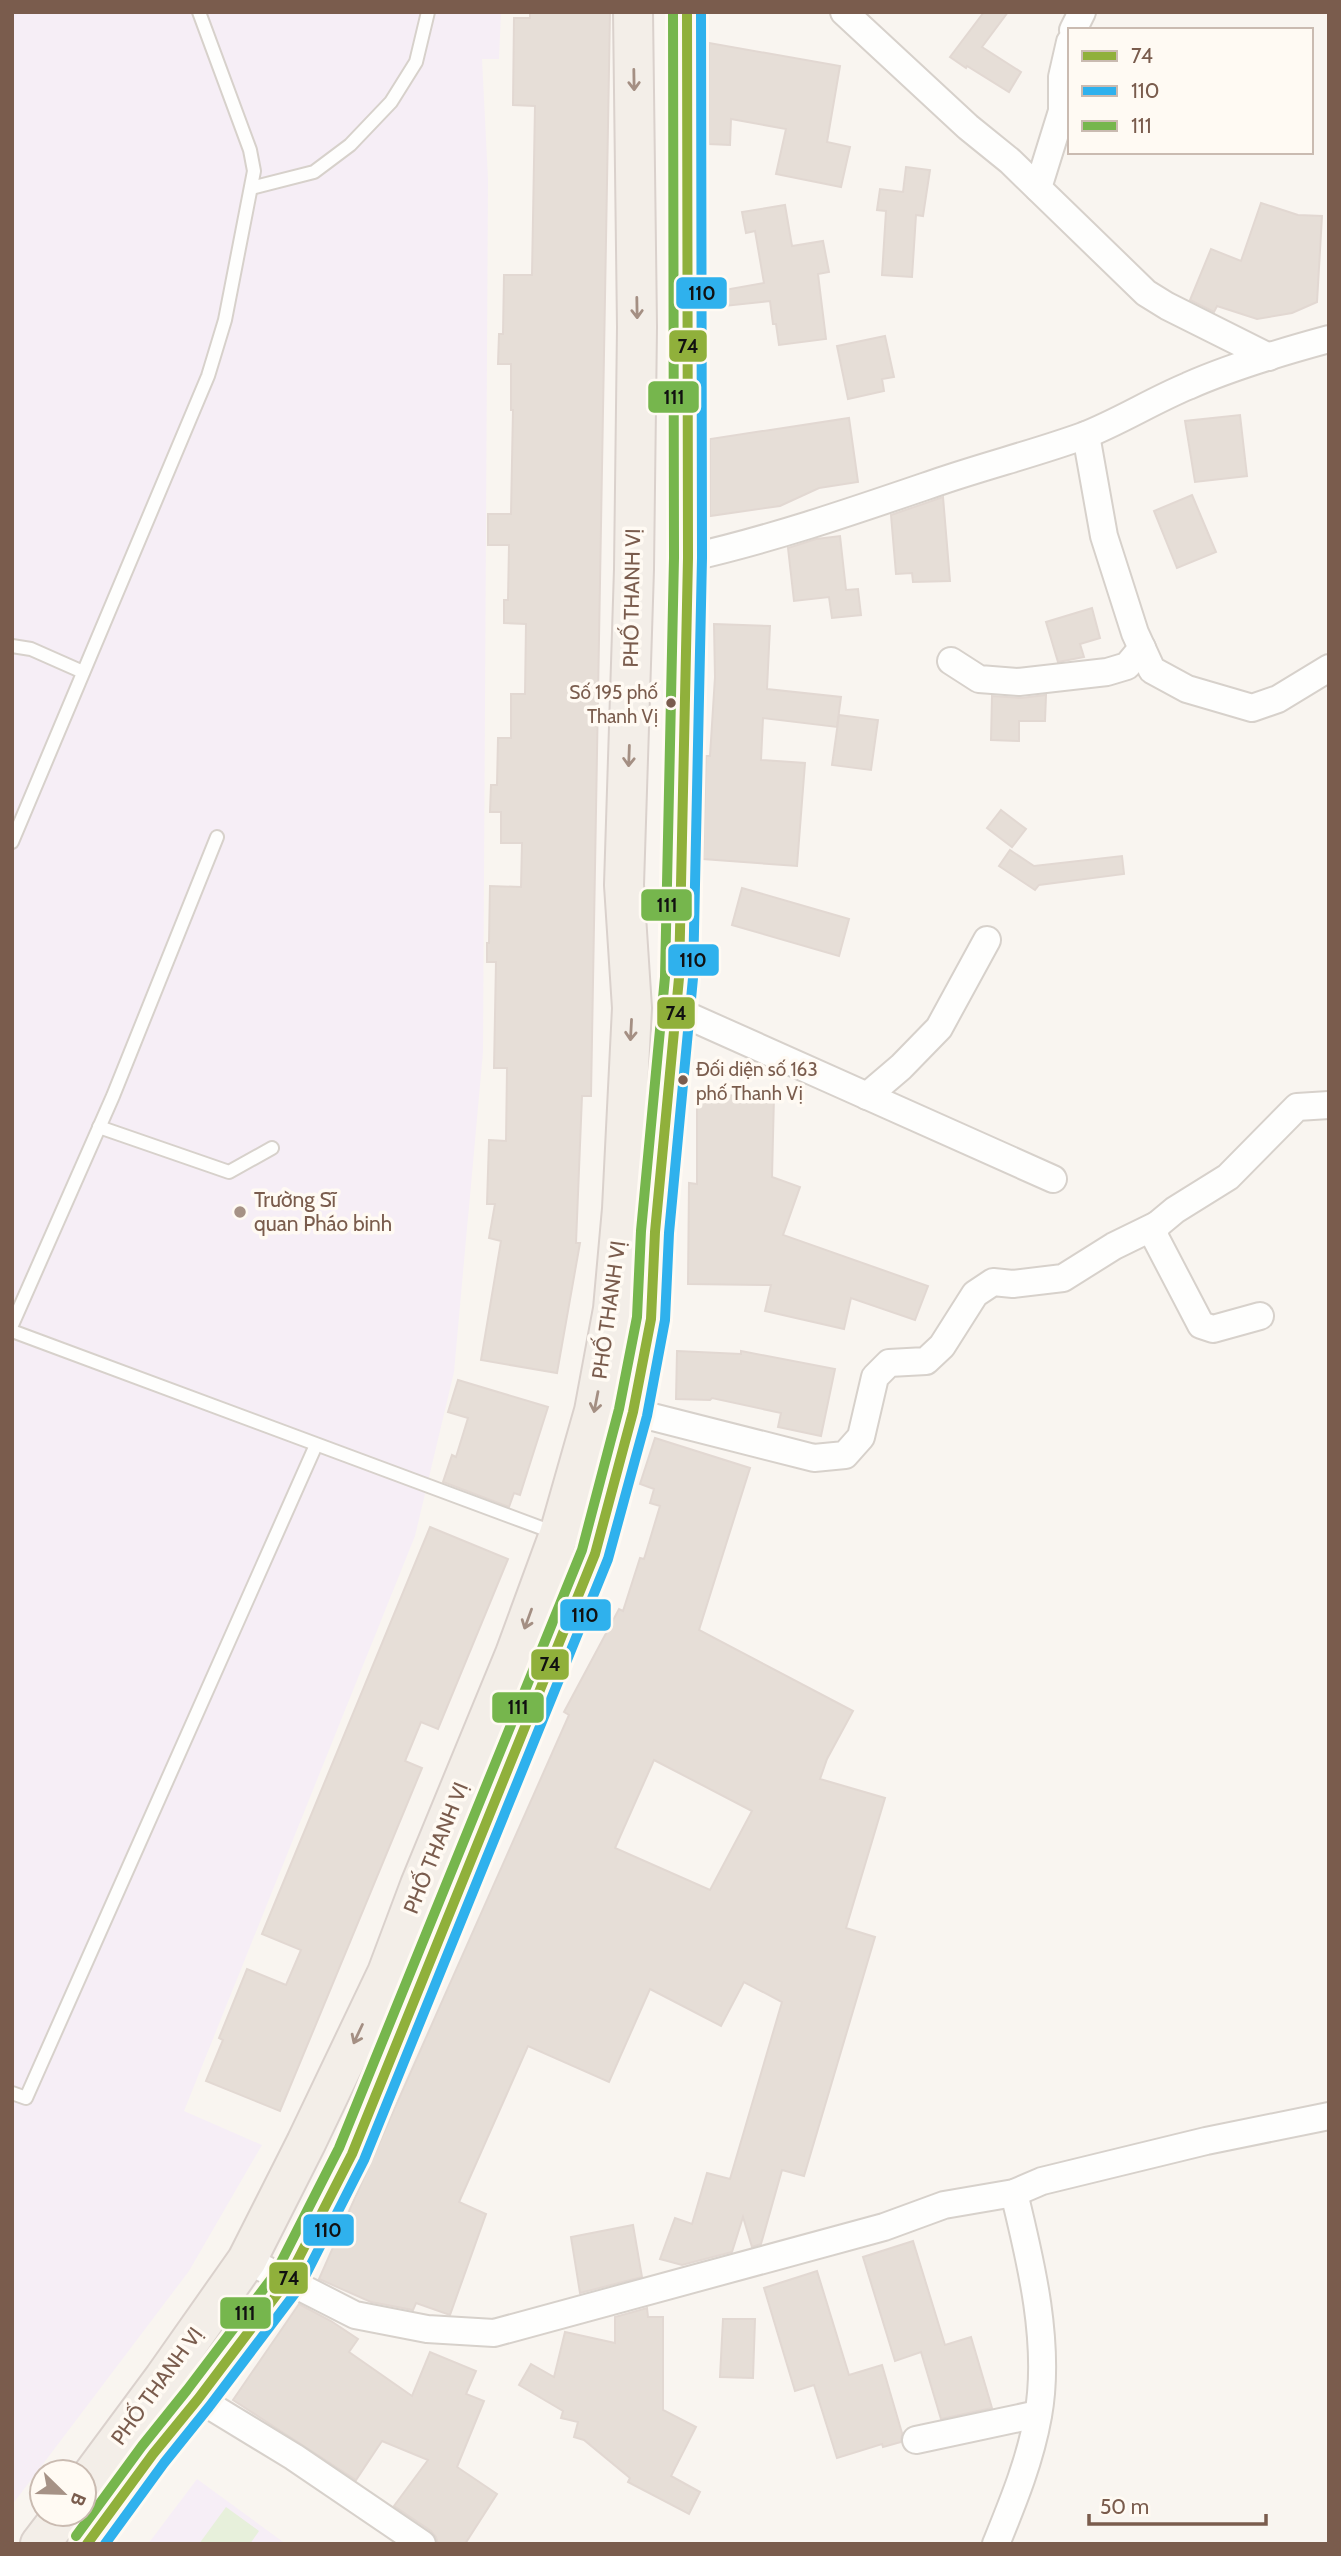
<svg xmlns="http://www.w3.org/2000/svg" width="1341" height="2556" viewBox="0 0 1341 2556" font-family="Cabin,sans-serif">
  <rect width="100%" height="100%" fill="#f9f5f0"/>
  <g fill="#f6eef6">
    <polygon points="12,12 501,12 499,59 482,59 488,179 483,1052 454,1372 415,1536 184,2111 262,2145 189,2271 12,2505"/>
    <polygon points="197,2479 286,2544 148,2544"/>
  </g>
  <polygon fill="#e7f0db" points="226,2507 259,2531 250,2544 199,2544"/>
  <g fill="#e6ded7" stroke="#e2d8d2" stroke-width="2" fill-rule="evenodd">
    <polygon points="530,12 610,12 591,1096 582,1096 576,1243 580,1243 557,1373 481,1360 501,1241 489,1238 495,1204 487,1204 489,1140 506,1141 507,1068 494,1068 496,962 487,962 487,943 489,943 490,886 521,887 522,843 501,843 501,812 490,812 491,785 497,785 498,738 511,738 511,694 525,694 526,624 504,623 504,600 508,600 509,545 488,545 488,514 511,514 513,410 511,410 511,364 498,364 499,334 503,334 504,275 532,275 535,106 513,105 514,18 530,18"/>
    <polygon points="984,12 1008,12 982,47 1021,72 1009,92 967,66 966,68 950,57"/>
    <polygon points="709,43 840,66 827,142 850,147 841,187 776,174 786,129 731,119 730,145 709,144"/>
    <polygon points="906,167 930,170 923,216 916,215 912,277 882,275 886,211 877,210 880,189 903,192"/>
    <polygon points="1261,203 1298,215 1322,216 1317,302 1292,313 1257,319 1217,306 1214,312 1190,300 1211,249 1241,261"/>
    <polygon points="785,205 792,246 823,241 829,272 818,274 826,339 779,345 776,324 773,324 770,301 715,307 713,292 764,283 755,231 746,233 742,212"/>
    <polygon points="885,336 894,377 882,379 884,391 848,399 837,346"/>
    <polygon points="1240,415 1247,476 1195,482 1185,421"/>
    <polygon points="849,418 858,482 819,488 780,506 710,516 710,439"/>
    <polygon points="1192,495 1216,552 1177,568 1154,511"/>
    <polygon points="943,497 950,581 913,582 912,573 896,574 891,515"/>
    <polygon points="840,536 846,590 858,589 861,615 832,618 829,597 794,601 788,548 816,539"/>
    <polygon points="1092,608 1100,638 1080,644 1084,657 1058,662 1046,622"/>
    <polygon points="714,624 770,626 767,689 841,697 837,727 763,718 761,760 805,763 797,866 703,859 706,756 710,756 715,677"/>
    <polygon points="1046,695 1045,721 1019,721 1019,741 991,740 992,696 1021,698"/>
    <polygon points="839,715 878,720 871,770 832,765"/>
    <polygon points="1001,810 1026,829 1012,847 987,828"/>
    <polygon points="1010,850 1034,866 1122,856 1124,874 1039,885 1035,890 999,866"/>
    <polygon points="742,888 849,919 839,956 732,925"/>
    <polygon points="697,1095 774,1096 772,1177 800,1187 783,1235 928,1286 915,1320 851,1298 844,1329 765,1311 771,1285 688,1284 689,1183 697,1184"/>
    <polygon points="677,1351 741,1354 741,1351 835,1369 821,1436 778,1427 781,1413 712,1398 710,1400 676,1399"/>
    <polygon points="458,1380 548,1407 520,1495 514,1493 509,1507 443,1482 452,1455 456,1457 468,1418 448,1412"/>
    <path d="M655 1438 750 1468 699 1630 853 1711 827 1759 820 1779 885 1798 846 1928 875 1937 804 2176 782 2170 761 2244 752 2247 743 2217 732 2252 682 2265 660 2259 675 2218 692 2224 707 2173 730 2179 782 2002 744 1982 721 2026 650 1989 609 2082 528 2046 459 2202 486 2214 450 2315 416 2303 413 2310 371 2302 319 2279 569 1715 564 1712 619 1609 623 1611 640 1558 644 1559 660 1506 650 1503 654 1489 640 1484ZM654 1760 752 1811 710 1890 615 1848Z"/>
    <polygon points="430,1527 508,1559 438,1729 421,1722 405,1761 422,1768 280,2111 206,2081 223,2040 219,2038 247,1969 286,1985 301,1950 262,1934"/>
    <polygon points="633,2225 642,2277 580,2293 571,2237"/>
    <polygon points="913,2241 945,2345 971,2337 992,2408 941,2419 921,2352 895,2361 863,2257"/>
    <polygon points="817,2271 849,2375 882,2365 902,2433 901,2442 883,2447 882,2444 837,2458 814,2385 795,2391 764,2288"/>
    <polygon points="299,2304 331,2321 358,2339 349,2352 412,2396 430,2352 476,2371 466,2394 484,2401 457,2467 497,2494 465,2544 438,2544 436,2537 431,2531 394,2506 428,2460 382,2441 356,2480 233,2400"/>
    <polygon points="647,2308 648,2317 663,2317 663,2410 696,2427 671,2476 700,2492 689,2514 628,2482 630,2478 584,2440 574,2437 578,2422 561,2418 563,2411 519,2385 531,2364 554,2377 565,2332 615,2343 615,2317"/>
    <polygon points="723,2319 755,2319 753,2378 720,2377"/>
  </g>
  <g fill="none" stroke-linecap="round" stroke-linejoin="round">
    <defs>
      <g id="lane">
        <polyline points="251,188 314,172 350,145 391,102 416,62 428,12"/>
        <polyline points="12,646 31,649 83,672"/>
        <polyline points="12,842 208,376 225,320 254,171 250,150 199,12"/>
        <polyline points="99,1127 229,1172 272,1148"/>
        <polyline points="12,1325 113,1096 217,837"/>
        <polyline points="12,1331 555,1533"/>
        <polyline points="12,2093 26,2098 316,1445"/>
      </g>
      <g id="street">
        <polyline points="844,12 968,127 1010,161 1146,293 1167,306 1269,357"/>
        <polyline points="1073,30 1082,12"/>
        <polyline points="1038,188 1062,111 1062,77 1070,42"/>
        <polyline points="1086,435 1104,536 1135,633 1152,670 1187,689 1252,708 1278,699 1329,668"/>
        <path d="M688 558C776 538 856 510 941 481 988 465 1036 453 1083 436 1119 422 1152 401 1188 386 1233 366 1281 352 1329 339"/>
        <polyline points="951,661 979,679 1019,682 1107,672 1127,666 1142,648"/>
        <polyline points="675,1010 1053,1179"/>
        <polyline points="867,1096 901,1067 939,1028 987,940"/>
        <polyline points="1260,1316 1213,1329 1201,1325 1154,1235 1157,1225 1175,1210 1228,1177 1297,1107 1329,1105"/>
        <polyline points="633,1412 814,1458 845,1455 861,1437 875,1377 889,1363 926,1361 942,1346 975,1294 993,1282 1013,1284 1063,1278 1114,1246 1157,1225"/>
        <polyline points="247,2260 355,2315 427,2329 494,2333 884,2227 944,2205 1014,2193 1042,2181 1206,2141 1329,2116"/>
        <polyline points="184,2390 294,2457 422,2544"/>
        <polyline points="916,2440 1038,2414"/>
        <path d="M996 2544C1013 2502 1030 2461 1038 2416 1051 2345 1031 2262 1014 2193"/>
      </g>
      <g id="primary">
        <polyline points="84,2486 164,2378 247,2260 306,2143 387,1973 420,1885 515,1654 559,1534 594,1411 613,1309 622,1209 632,1008 624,885 634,569 637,327 633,12"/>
        <polyline points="40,2544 63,2514"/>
        <polyline points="87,2544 153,2454 198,2399 287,2281 352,2154 595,1554 633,1412 651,1319 655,1232 679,978 688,558 687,12"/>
      </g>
    </defs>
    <use href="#lane" stroke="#d7d1cb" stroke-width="16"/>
    <use href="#street" stroke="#d7d1cb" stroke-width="30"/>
    <use href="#primary" stroke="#dad1cc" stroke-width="42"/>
    <use href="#lane" stroke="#fefefd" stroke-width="12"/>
    <use href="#street" stroke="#fefefd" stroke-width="26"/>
    <use href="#primary" stroke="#f3eee8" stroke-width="38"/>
    <defs>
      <polyline id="bus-1" points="87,2544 153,2454 198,2399 287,2281 352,2154 595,1554 633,1412 651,1319 655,1232 679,978 688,558 687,12"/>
      <polyline id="bus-2" points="105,2544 164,2463 209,2407 299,2288 364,2160 608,1559 647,1416 665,1320 669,1233 693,978 702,558 701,12"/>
      <polyline id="bus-3" points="76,2536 142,2446 187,2390 275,2274 339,2148 582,1550 619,1409 637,1317 641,1231 665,977 674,558 673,12"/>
    </defs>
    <use href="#bus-1" stroke="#fffaf3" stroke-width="16"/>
    <use href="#bus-2" stroke="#fffaf3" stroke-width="16"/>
    <use href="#bus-3" stroke="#fffaf3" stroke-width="16"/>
    <use href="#bus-1" stroke="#90b03b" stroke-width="10"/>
    <use href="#bus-2" stroke="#2fb1ed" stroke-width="10"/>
    <use href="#bus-3" stroke="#76b64d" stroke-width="10"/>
  </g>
  <defs><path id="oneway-shaft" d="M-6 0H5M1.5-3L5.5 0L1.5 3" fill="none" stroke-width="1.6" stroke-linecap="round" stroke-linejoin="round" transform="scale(1.75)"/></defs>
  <g stroke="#a48f83">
    <use href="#oneway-shaft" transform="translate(634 80) rotate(89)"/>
    <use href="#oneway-shaft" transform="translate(637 308) rotate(89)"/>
    <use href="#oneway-shaft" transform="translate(629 756) rotate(92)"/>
    <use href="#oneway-shaft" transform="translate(631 1030) rotate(93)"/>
    <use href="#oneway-shaft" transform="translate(596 1402) rotate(101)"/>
    <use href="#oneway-shaft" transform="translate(528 1619) rotate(110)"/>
    <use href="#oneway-shaft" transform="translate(358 2034) rotate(115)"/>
  </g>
  <g fill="#7a5c4d" stroke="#fffaf3" stroke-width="2.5">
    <circle cx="671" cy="703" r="6"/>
    <circle cx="683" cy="1080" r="6"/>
  </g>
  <circle fill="#a69286" stroke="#fffaf3" stroke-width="2.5" cx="240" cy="1212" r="7"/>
  <g text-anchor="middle" stroke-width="7" stroke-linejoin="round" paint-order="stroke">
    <g font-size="19" fill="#7a5c4d" stroke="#fffaf3" text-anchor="end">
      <text x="658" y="699">Số 195 phố<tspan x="658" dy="24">Thanh Vị</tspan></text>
      <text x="696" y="1076" text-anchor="start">Đối diện số 163<tspan x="696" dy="24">phố Thanh Vị</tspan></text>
    </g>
    <g font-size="21" fill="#7a5c4d" stroke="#fffaf3">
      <text transform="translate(632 598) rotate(-89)" y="7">PHỐ THANH VỊ</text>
      <text transform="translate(609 1310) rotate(-82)" y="7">PHỐ THANH VỊ</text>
      <text transform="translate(436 1848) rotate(-68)" y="7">PHỐ THANH VỊ</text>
      <text transform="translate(157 2386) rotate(-54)" y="7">PHỐ THANH VỊ</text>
    </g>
    <g font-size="21" fill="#7a5c4d" stroke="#fffaf3" text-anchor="start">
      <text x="254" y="1207">Trường Sĩ<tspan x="254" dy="24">quan Pháo binh</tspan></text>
    </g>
  </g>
  <g stroke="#fffaf3" stroke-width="2.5">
    <rect x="675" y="276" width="53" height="34" rx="7" fill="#2fb1ed"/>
    <rect x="668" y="329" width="40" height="34" rx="7" fill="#90b03b"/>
    <rect x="647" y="380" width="53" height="34" rx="7" fill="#76b64d"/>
    <rect x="640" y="888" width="53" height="34" rx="7" fill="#76b64d"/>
    <rect x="667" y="943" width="53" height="34" rx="7" fill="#2fb1ed"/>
    <rect x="656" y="996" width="40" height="34" rx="7" fill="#90b03b"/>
    <rect x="559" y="1598" width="53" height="34" rx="7" fill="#2fb1ed"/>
    <rect x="530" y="1648" width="40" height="33" rx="7" fill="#90b03b"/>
    <rect x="491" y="1691" width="54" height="33" rx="7" fill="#76b64d"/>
    <rect x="302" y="2213" width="53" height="34" rx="7" fill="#2fb1ed"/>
    <rect x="268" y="2261" width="41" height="34" rx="7" fill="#90b03b"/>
    <rect x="219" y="2296" width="53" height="34" rx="7" fill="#76b64d"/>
  </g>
  <g font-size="19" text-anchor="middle" font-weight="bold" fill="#111">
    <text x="702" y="300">110</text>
    <text x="688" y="353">74</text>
    <text x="674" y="404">111</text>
    <text x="667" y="912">111</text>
    <text x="693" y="967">110</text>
    <text x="676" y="1020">74</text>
    <text x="585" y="1622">110</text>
    <text x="550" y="1671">74</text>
    <text x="518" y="1714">111</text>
    <text x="328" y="2237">110</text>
    <text x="289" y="2285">74</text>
    <text x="245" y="2320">111</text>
  </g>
  <rect width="1341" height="2556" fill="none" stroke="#7a5c4d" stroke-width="28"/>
  <rect x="1068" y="28" width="245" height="126" fill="#fffaf3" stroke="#cabbb1" stroke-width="2"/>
  <rect x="1082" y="51" width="35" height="10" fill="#90b03b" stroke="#cabbb1" stroke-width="2"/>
  <text x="1131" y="63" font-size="21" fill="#7a5c4d">74</text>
  <rect x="1082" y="86" width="35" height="10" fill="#2fb1ed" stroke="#cabbb1" stroke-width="2"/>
  <text x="1131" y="98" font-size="21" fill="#7a5c4d">110</text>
  <rect x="1082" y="121" width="35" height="10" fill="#76b64d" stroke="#cabbb1" stroke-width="2"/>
  <text x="1131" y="133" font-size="21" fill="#7a5c4d">111</text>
  <g transform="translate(63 2493) rotate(113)"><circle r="33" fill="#fffaf3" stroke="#cabbb1" stroke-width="2"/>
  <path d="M0-5L12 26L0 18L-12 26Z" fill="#a69286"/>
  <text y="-10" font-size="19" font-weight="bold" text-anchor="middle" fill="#7a5c4d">B</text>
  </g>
  <path d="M1089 2514v10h177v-10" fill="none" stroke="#7a5c4d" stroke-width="3.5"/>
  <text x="1100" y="2514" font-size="21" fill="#7a5c4d" stroke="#fffaf3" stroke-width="5" paint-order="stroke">50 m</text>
</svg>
